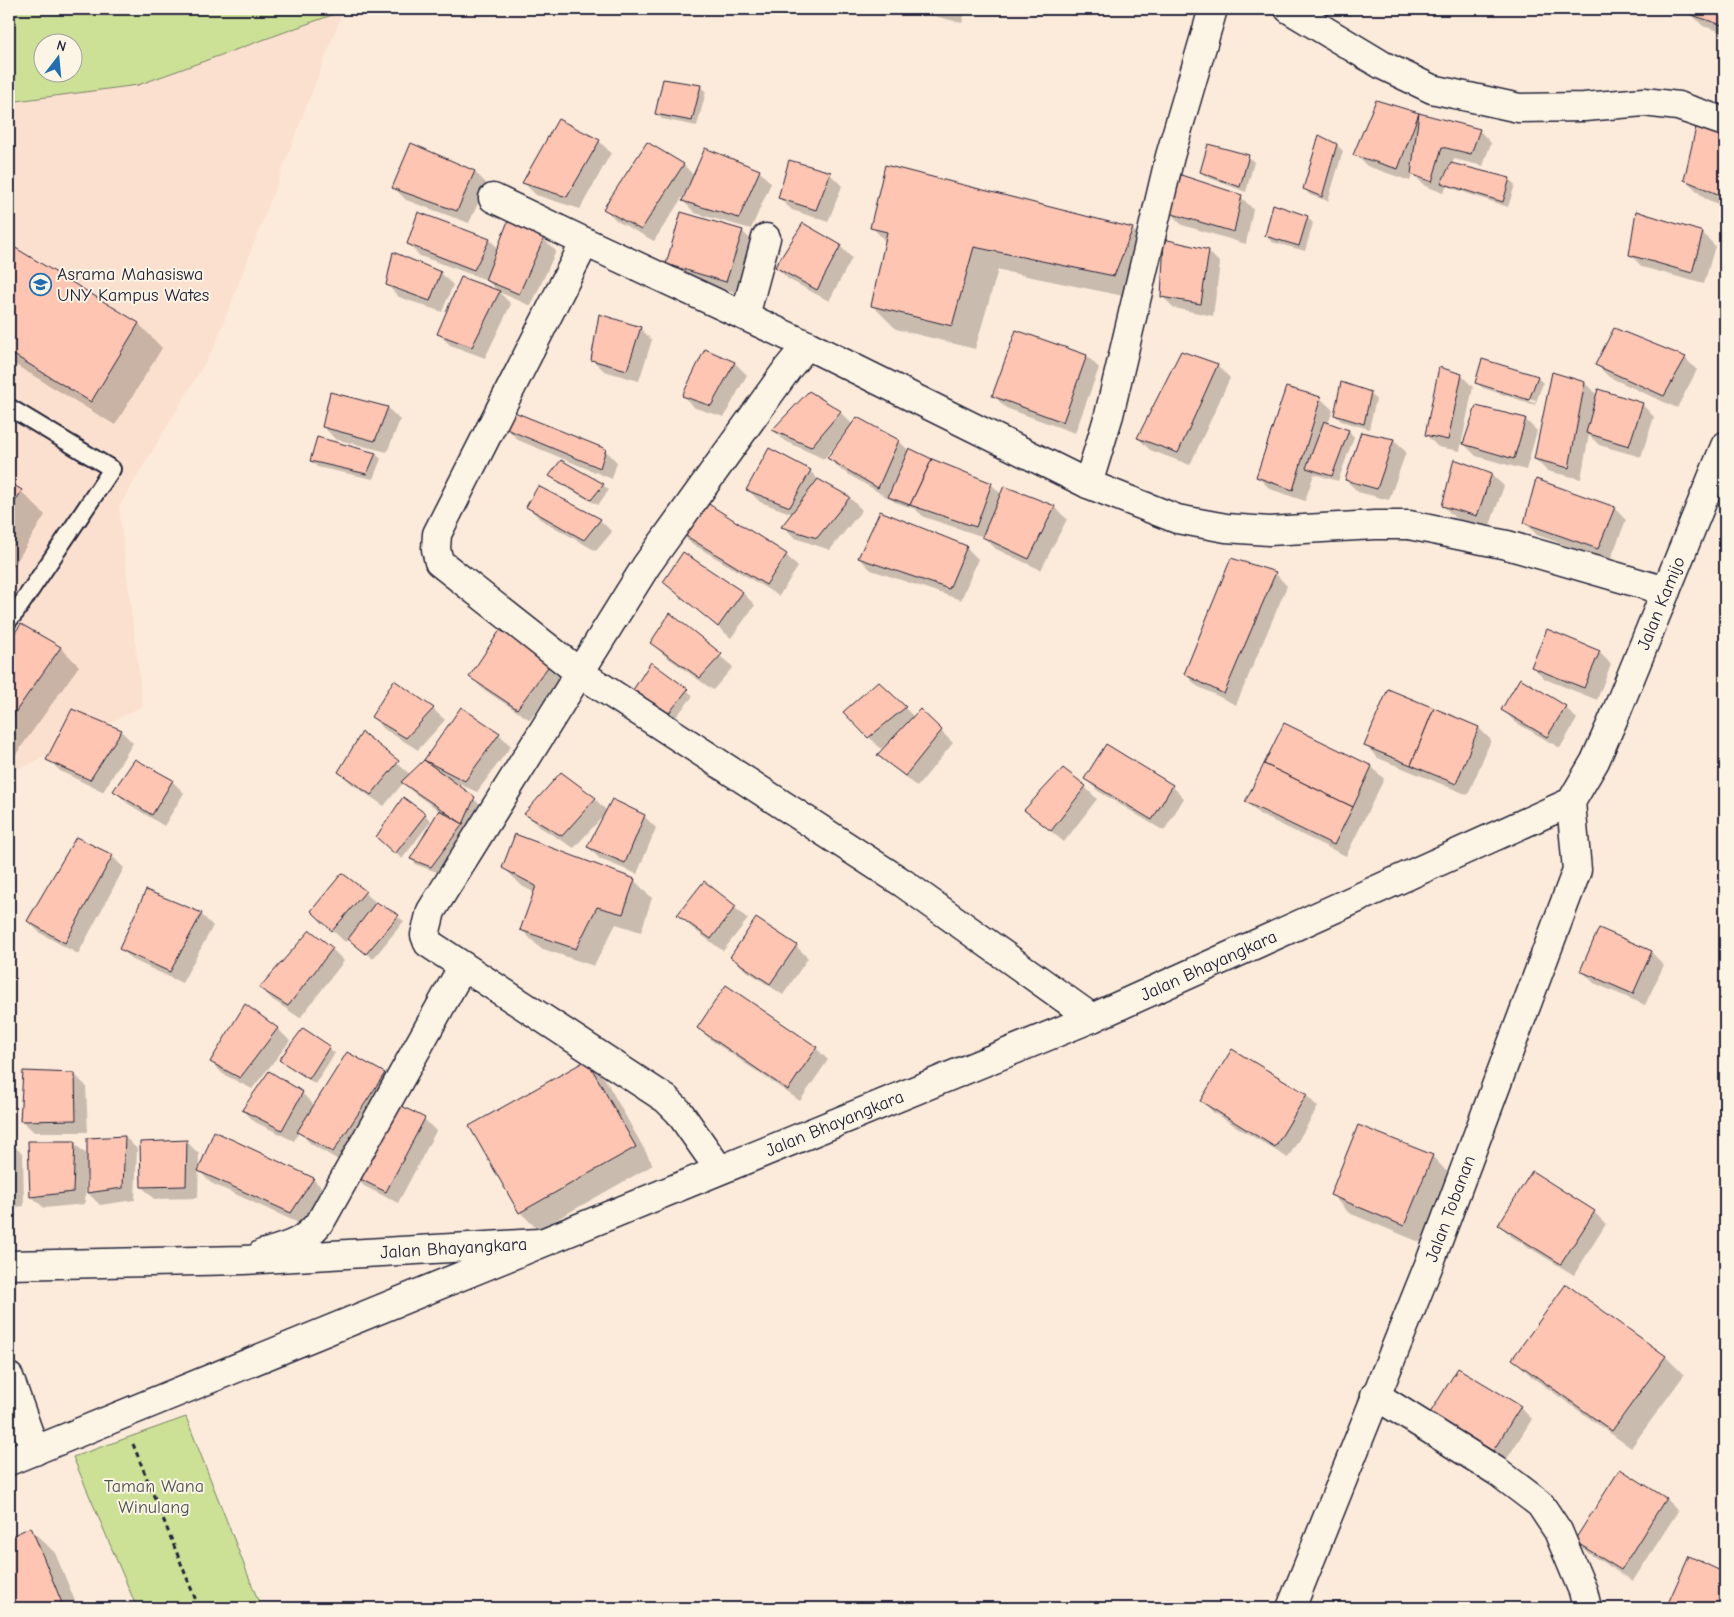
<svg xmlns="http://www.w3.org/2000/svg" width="1734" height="1617" viewBox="0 0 1734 1617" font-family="'Comic Neue',sans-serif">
  <rect width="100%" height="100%" fill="#fcebdb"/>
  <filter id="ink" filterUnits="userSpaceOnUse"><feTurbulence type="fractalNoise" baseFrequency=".02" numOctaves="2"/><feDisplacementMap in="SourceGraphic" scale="10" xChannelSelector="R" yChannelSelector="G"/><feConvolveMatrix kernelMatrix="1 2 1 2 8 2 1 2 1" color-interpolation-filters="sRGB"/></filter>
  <g filter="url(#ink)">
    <path fill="#fce0cf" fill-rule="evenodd" d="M9 9H344L214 348 119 507 143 706 29 765 9 772ZM42 42H72V72H42Z"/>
    <g fill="#cce196" stroke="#778268" fill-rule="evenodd">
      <path d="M9 9H344L343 11 138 85 9 102ZM42 42H72V72H42Z"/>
      <polygon points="186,1417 261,1608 137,1608 73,1457"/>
    </g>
    <g fill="#0003" fill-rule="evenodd">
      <polygon points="916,9 966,9 962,23 919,12"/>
      <polygon points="1311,9 1354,9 1351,16 1314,12"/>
      <polygon points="1693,9 1725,9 1725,33 1703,26 1691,14"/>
      <polygon points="700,86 706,92 697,126 662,119 656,113"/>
      <polygon points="1418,114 1479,130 1491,143 1483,166 1454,159 1452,165 1509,179 1515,185 1508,207 1446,186 1444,193 1425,186 1413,174 1410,181 1367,166 1355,154"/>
      <polygon points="1698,125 1725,135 1725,207 1704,198 1685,179"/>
      <polygon points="599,141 611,153 580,209 536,195 524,183"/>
      <polygon points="647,144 684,165 694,176 759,171 771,183 751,229 695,213 683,201 685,193 654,241 617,221 605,209"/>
      <polygon points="1337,145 1343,151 1328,201 1310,195 1305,189"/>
      <polygon points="1248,157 1254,162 1246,192 1207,177 1201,172"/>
      <polygon points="475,172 487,184 469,223 406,200 394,188"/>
      <polygon points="830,174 842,186 828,222 792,210 779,198"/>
      <polygon points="1241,197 1253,209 1246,244 1182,225 1170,213"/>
      <polygon points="1307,217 1313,223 1305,251 1272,242 1266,236"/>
      <polygon points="509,223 543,239 556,251 531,306 499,292 487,280 420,256 408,244 490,240 499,249"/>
      <polygon points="872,227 1132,229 1156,253 1138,299 998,270 975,349 896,329 872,305 886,242"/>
      <polygon points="742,231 754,243 738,293 679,276 667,264"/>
      <polygon points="1703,233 1715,246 1704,284 1642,267 1630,254"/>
      <polygon points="9,245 139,324 162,348 115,425 9,361"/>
      <polygon points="840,246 852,258 829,301 788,279 776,267"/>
      <polygon points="1208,251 1220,263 1213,316 1174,308 1162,296"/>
      <polygon points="441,273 453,285 442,312 399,297 387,285"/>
      <polygon points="499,292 511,304 485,358 450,345 438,333"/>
      <polygon points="640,328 652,340 639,381 604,371 592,359"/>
      <polygon points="706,351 735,363 747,375 724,417 695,408 683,396"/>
      <polygon points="1182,352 1218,366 1230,378 1190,465 1150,450 1138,438"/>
      <polygon points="1087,356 1099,368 1075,433 1006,408 994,396"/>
      <polygon points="1685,358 1697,370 1677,408 1609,377 1597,365"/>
      <polygon points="1461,375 1473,387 1460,451 1438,447 1426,435"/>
      <path d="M1537 377 1543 383 1535 405 1483 388 1477 383ZM1482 384 1536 400 1535 403 1482 386Z"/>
      <polygon points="1585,383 1598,396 1642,404 1654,417 1641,457 1599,445 1589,435 1581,479 1547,471 1535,459"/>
      <polygon points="1370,393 1376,399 1369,429 1341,421 1335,415"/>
      <polygon points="1320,398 1333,410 1328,424 1349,431 1354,437 1338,481 1314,474 1305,501 1270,489 1258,477"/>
      <polygon points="388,408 400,420 387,452 335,439 323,426"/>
      <polygon points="840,412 853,425 858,418 899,441 909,451 991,484 1002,495 1005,488 1054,507 1067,519 1041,570 996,549 984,537 924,517 915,509 895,502 841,470 829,458 846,434 845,433 824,459 785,441 773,430"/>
      <polygon points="1525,419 1537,431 1526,470 1476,456 1464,444"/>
      <polygon points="506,427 605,450 617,462 612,479 518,440"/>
      <polygon points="318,439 376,454 381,459 373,479 317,467 311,461"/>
      <polygon points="1394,440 1406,452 1389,500 1358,492 1346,480"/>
      <polygon points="810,471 821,482 850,498 862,510 830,550 795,538 783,526 793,514 760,502 748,490"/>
      <polygon points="1491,474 1504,486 1489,528 1455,518 1443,506"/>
      <polygon points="551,476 603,485 609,490 598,505 556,482"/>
      <polygon points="9,484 21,491 45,515 9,574"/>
      <polygon points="528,507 600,520 612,532 596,551 540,519"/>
      <polygon points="1614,508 1626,520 1610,561 1537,535 1525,523"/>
      <polygon points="679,531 786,555 798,567 779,596 691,543"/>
      <polygon points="966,547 978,559 961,600 871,570 859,558"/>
      <polygon points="1275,573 1287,586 1236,705 1197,686 1185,674"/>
      <polygon points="665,582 743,593 755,605 731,638"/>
      <polygon points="671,615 733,667 713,690 664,655 652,643"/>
      <polygon points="22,625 61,648 79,666 9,764 9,643"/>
      <polygon points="1599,652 1611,664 1597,700 1545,679 1533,667"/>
      <polygon points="550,664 562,676 530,720 483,689 471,677"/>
      <polygon points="878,682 914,717 941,731 953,743 917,787 879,755 887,744 881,749 844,712"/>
      <polygon points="635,690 687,690 693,696 675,718"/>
      <polygon points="1388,691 1479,728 1491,740 1468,795 1378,758 1366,746"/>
      <polygon points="1565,707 1577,719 1560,748 1515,722 1503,710"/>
      <polygon points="433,709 445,720 418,750 384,729 372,717"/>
      <polygon points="461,709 499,734 511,746 477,792 450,780 487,810 468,830 437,872 417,865 411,859 440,811 415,794 403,783 384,806 352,784 340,772 362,734 411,775 425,761"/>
      <polygon points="1284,725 1372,767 1384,779 1346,856 1259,814 1247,802"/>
      <polygon points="121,731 133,743 103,792 60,771 48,759"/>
      <polygon points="1086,779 1172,786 1184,798 1164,831 1098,791"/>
      <polygon points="172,781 184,793 164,826 127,803 115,791"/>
      <polygon points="1085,787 1097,799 1064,842 1025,810"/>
      <polygon points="595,799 607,811 644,816 656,828 637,874 600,859 588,847 605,814 574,848 538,826 526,814"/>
      <polygon points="425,815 431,821 402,859 383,842"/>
      <polygon points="112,856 124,868 78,954 40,933 28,921"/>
      <polygon points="504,868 634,880 652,898 641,932 616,924 594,966 540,948 522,930 535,893 522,886"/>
      <polygon points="342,874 378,904 404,921 373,959 349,938 345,942 312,911"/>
      <polygon points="705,882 748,919 723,951 691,927 679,915"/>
      <polygon points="201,914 213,926 182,983 133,960 120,948"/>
      <polygon points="1600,930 1652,953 1664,965 1645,1005 1594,983 1582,971"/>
      <polygon points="796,946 808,958 783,995 744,969 732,957"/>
      <polygon points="332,949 344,961 300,1018 273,1000 261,988"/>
      <polygon points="245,1005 278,1029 290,1041 252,1089 223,1074 211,1062"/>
      <polygon points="699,1028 816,1048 828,1060 800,1101 711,1040"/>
      <polygon points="303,1030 335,1053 315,1084 281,1060"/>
      <polygon points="1232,1050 1306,1095 1318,1107 1288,1158 1214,1113 1202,1101"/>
      <polygon points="586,1061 605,1079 653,1165 538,1230 520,1212"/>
      <polygon points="74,1074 86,1086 88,1132 34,1132 21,1120"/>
      <polygon points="384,1074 396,1086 345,1164 311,1144 299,1132 294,1141 255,1122 243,1110 302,1093 315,1106"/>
      <polygon points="424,1119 436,1131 398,1203 364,1186 352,1174"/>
      <polygon points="125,1137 137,1149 135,1200 100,1205 88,1193 88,1175 86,1175 85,1204 44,1208 31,1196 74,1143 88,1156"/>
      <polygon points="9,1142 23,1154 24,1206 9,1208"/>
      <polygon points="187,1142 199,1154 198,1198 154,1199 142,1187"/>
      <polygon points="1432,1156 1450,1175 1422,1243 1349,1213 1331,1194"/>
      <polygon points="199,1171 313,1179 325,1191 303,1225 211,1183"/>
      <polygon points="1594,1212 1606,1224 1574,1275 1512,1237 1500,1225"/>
      <polygon points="1567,1286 1666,1357 1684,1375 1631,1448 1532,1377 1514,1359"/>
      <polygon points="1520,1407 1532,1419 1505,1462 1444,1425 1432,1413"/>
      <polygon points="1620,1470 1666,1499 1678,1511 1633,1581 1588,1553 1576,1541"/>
      <polygon points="31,1529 55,1553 78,1608 9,1608 9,1538"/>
      <polygon points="1690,1558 1725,1574 1725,1608 1667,1608"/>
    </g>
    <g fill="#fdc5b2" stroke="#22223b">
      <polygon points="1691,9 1725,9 1725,26 1689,14"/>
      <polygon points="663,79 701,85 692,121 655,114"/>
      <polygon points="1376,100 1419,113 1398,169 1353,155"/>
      <polygon points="1419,113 1480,129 1471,154 1442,147 1432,182 1411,174"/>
      <polygon points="558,119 600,140 567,197 522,183"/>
      <polygon points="1697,123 1725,134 1725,197 1684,180"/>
      <polygon points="1319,135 1337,144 1322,197 1303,189"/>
      <polygon points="647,142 684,164 641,230 603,209"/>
      <polygon points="411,143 475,171 457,211 392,188"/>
      <polygon points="1208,144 1249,155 1240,187 1200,172"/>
      <polygon points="705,148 760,170 739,218 682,201"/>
      <polygon points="789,160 831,172 816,210 778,198"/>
      <polygon points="1451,163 1510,178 1503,202 1441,183"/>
      <polygon points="885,165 1133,228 1114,276 974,247 952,326 871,306 887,232 870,228"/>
      <polygon points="1181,175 1242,195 1234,232 1169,213"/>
      <polygon points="1273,204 1308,216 1299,246 1265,236"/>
      <polygon points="1636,211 1703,232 1692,273 1629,255"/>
      <polygon points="418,212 490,239 474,270 407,244"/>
      <polygon points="681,212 743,230 726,282 666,264"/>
      <polygon points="508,221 544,238 519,294 485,280"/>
      <polygon points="803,223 841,245 817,290 775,267"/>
      <polygon points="1164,239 1209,250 1201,304 1161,297"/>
      <polygon points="9,244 139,323 91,402 9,352"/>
      <polygon points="393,252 441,272 430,301 386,285"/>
      <polygon points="461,277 500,291 472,347 437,334"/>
      <polygon points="599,314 641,327 627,370 591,360"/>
      <polygon points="1614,328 1686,357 1664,396 1595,365"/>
      <polygon points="1016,330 1087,355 1063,422 992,396"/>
      <polygon points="705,349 735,362 711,406 682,396"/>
      <polygon points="1181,351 1218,364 1178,453 1137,438"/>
      <polygon points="1482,359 1538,376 1529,400 1475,383"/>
      <polygon points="1439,367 1462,374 1448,440 1425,435"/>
      <polygon points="1552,372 1585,382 1569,468 1534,459"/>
      <polygon points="1341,382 1371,392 1364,424 1334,415"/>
      <polygon points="1286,387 1321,397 1293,490 1256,477"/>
      <polygon points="1598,389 1643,403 1629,446 1586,433"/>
      <polygon points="809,391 841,411 811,447 772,430"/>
      <polygon points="330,392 388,407 375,441 322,427"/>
      <polygon points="1476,406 1526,418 1514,459 1463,444"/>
      <polygon points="512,411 606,449 600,468 504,428"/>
      <polygon points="857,417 899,440 878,488 827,458"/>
      <polygon points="1324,421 1349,430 1332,476 1306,468"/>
      <polygon points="1361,432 1394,439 1377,489 1345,480"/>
      <polygon points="317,437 376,453 367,474 310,461"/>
      <polygon points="769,448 811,470 790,507 746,490"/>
      <polygon points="909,448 932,459 910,505 888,497"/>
      <polygon points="932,459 992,483 976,527 910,505"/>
      <polygon points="1454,459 1492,473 1477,516 1442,506"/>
      <polygon points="561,460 604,484 591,500 549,476"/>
      <polygon points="818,479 850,497 817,538 781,527"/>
      <polygon points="1536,479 1615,507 1598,549 1524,523"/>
      <polygon points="9,482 22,490 9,512"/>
      <polygon points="538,486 601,519 584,540 526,507"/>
      <polygon points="1004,486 1055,506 1029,559 982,537"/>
      <polygon points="704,501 787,554 766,585 678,531"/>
      <polygon points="880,511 967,546 949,589 858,558"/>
      <polygon points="683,552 743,592 718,627 663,582"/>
      <polygon points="1231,558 1276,572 1224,694 1184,674"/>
      <polygon points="670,613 722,654 700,678 650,643"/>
      <polygon points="21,624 61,647 9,721 9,641"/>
      <polygon points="1547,629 1600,651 1584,688 1531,667"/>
      <polygon points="500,630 551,663 517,709 469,677"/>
      <polygon points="651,662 688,689 669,713 633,690"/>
      <polygon points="1520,678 1566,706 1547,737 1501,710"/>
      <polygon points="394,680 434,708 406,738 371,717"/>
      <polygon points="878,681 906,707 868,738 843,712"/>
      <polygon points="1388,689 1434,708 1411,765 1364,746"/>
      <polygon points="461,707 500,733 465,781 424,760"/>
      <polygon points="1434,708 1479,727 1456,784 1411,765"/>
      <polygon points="72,709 122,730 90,780 46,760"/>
      <polygon points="920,709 942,730 905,776 877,755"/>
      <polygon points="1284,723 1372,766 1353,807 1264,764"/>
      <polygon points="362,732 399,761 371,795 338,772"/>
      <polygon points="1106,744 1173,785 1152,820 1084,779"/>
      <polygon points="135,759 173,780 152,815 113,791"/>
      <polygon points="424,760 475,797 463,824 401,782"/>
      <polygon points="1264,764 1353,807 1334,845 1245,802"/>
      <polygon points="1063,768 1086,786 1051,831 1024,810"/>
      <polygon points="561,772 596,798 562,836 524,814"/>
      <polygon points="403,797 426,814 395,854 376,837"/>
      <polygon points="612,799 645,815 625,863 587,847"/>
      <polygon points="439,810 463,824 431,867 410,859"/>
      <polygon points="515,834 635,879 623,914 597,907 576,949 520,930 536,886 502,868"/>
      <polygon points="76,837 113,855 65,943 27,921"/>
      <polygon points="342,873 366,891 332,931 311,911"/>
      <polygon points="704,881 736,906 711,939 677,915"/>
      <polygon points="146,890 202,913 170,972 119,949"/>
      <polygon points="376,902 399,915 366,954 348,939"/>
      <polygon points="756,918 797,945 770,984 730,957"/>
      <polygon points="1599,928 1652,951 1633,994 1580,971"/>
      <polygon points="310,930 333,948 288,1006 259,988"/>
      <polygon points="726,985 817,1047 788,1090 697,1028"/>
      <polygon points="245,1004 278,1028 240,1078 210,1062"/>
      <polygon points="303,1028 330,1046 309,1079 279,1060"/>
      <polygon points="1232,1049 1307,1094 1275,1147 1200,1101"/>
      <polygon points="347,1052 385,1073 333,1152 297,1132"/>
      <polygon points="587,1060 636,1147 519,1213 469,1126"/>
      <polygon points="23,1071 75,1073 76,1120 20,1121"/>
      <polygon points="269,1071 303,1092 282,1130 242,1110"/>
      <polygon points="390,1100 425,1118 386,1192 350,1174"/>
      <polygon points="1358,1125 1433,1155 1404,1226 1330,1195"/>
      <polygon points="214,1131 314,1178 291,1213 198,1171"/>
      <polygon points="125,1136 123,1188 87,1193 87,1138"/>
      <polygon points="187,1140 186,1186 141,1187 140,1142"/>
      <polygon points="9,1141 11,1141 12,1194 9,1195"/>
      <polygon points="28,1141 75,1141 73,1192 30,1197"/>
      <polygon points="1532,1171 1595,1211 1561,1264 1498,1225"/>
      <polygon points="1566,1284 1666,1356 1612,1431 1512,1359"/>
      <polygon points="1458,1368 1521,1406 1493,1451 1430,1413"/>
      <polygon points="1620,1469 1666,1498 1621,1570 1574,1541"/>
      <polygon points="31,1527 64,1608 9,1608 9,1537"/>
      <polygon points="1689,1556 1725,1573 1725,1608 1666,1608"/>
    </g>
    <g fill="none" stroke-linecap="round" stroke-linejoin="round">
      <defs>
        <polyline id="service" points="9,407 112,469 16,612 9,620"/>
        <g id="minor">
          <polyline points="1289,9 1382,65 1432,89 1519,108 1584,107 1644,102 1678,106 1725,122"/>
          <polyline points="493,198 585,242"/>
          <polyline points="745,316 766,238"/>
          <polyline points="807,345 585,242 437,534 436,549 439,562 580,673 903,883 1092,1018"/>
          <polyline points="1088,484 1109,415 1170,156 1213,9"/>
          <polyline points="719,1169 679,1112 666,1099 428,943 425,935 431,911 646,566 788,368 807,345 1088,484 1177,519 1226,528 1269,531 1375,525 1409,525 1507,545 1666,591"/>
          <path d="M262 1254C289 1246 305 1243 322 1219L463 966"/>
          <polyline points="1375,1395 1498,1472 1540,1504 1558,1531 1583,1591 1587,1608"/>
          <path id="s1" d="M1291 1608 1430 1262 1577 870 1571 802"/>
        </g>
        <g id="tertiary">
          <path id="s2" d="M9 1265 244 1260 539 1243"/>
          <polyline points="9,1377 35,1451"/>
        </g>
        <g id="secondary">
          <path id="s3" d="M9 1461 1092 1018 1571 802 1595 761 1616 713 1725 446"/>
        </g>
      </defs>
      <use href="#service" stroke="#22223b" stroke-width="20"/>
      <use href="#minor" stroke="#22223b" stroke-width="31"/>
      <use href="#tertiary" stroke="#22223b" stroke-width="31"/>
      <use href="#secondary" stroke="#22223b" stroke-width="31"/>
      <polyline stroke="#22223b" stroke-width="3" stroke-dasharray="5 4" stroke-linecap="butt" points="133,1444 199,1608"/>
      <use href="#service" stroke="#fcf5e5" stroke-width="16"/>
      <use href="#minor" stroke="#fcf5e5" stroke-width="28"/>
      <use href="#tertiary" stroke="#fcf5e5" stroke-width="28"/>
      <use href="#secondary" stroke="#fcf5e5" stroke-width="28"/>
    </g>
  </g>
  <defs>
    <symbol id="university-ring" viewBox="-11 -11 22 22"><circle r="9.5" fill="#fcf5e5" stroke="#1f6fb2" stroke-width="1.5"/><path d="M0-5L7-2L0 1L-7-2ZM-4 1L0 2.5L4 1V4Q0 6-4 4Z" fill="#1f6fb2"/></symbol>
  </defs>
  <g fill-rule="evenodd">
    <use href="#university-ring" x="28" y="272" width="25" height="25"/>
  </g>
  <g text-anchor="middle" stroke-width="4" stroke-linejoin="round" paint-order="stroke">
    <g font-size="18" fill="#22223b" stroke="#fcf5e5" text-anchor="start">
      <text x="57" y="280">Asrama Mahasiswa<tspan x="57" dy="21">UNY Kampus Wates</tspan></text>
    </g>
    <g font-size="18" fill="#22223b" stroke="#fcf5e5">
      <text dy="6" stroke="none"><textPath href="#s3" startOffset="1914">Jalan Kamijo</textPath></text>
      <text dy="6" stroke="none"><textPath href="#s3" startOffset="1298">Jalan Bhayangkara</textPath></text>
      <text dy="6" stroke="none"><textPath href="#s3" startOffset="892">Jalan Bhayangkara</textPath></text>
      <text dy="6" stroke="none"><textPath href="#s1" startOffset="430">Jalan Tobanan</textPath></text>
      <text dy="6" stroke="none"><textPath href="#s2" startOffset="445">Jalan Bhayangkara</textPath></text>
    </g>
    <g font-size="18" fill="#4c5252" stroke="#fcf5e5">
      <text x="154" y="1492">Taman Wana<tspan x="154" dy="21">Winulang</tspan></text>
    </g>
  </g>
  <rect width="1734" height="1617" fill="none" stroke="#fcf5e5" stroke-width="30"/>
  <rect x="15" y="15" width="1704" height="1587" fill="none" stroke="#22223b" stroke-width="2" filter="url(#ink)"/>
  <g transform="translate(58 58) rotate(16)"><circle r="24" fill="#fcf5e5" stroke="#a5a1a1"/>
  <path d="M0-4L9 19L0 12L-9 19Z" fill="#1f6fb2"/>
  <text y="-8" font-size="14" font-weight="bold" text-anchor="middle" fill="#22223b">N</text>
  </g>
</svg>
